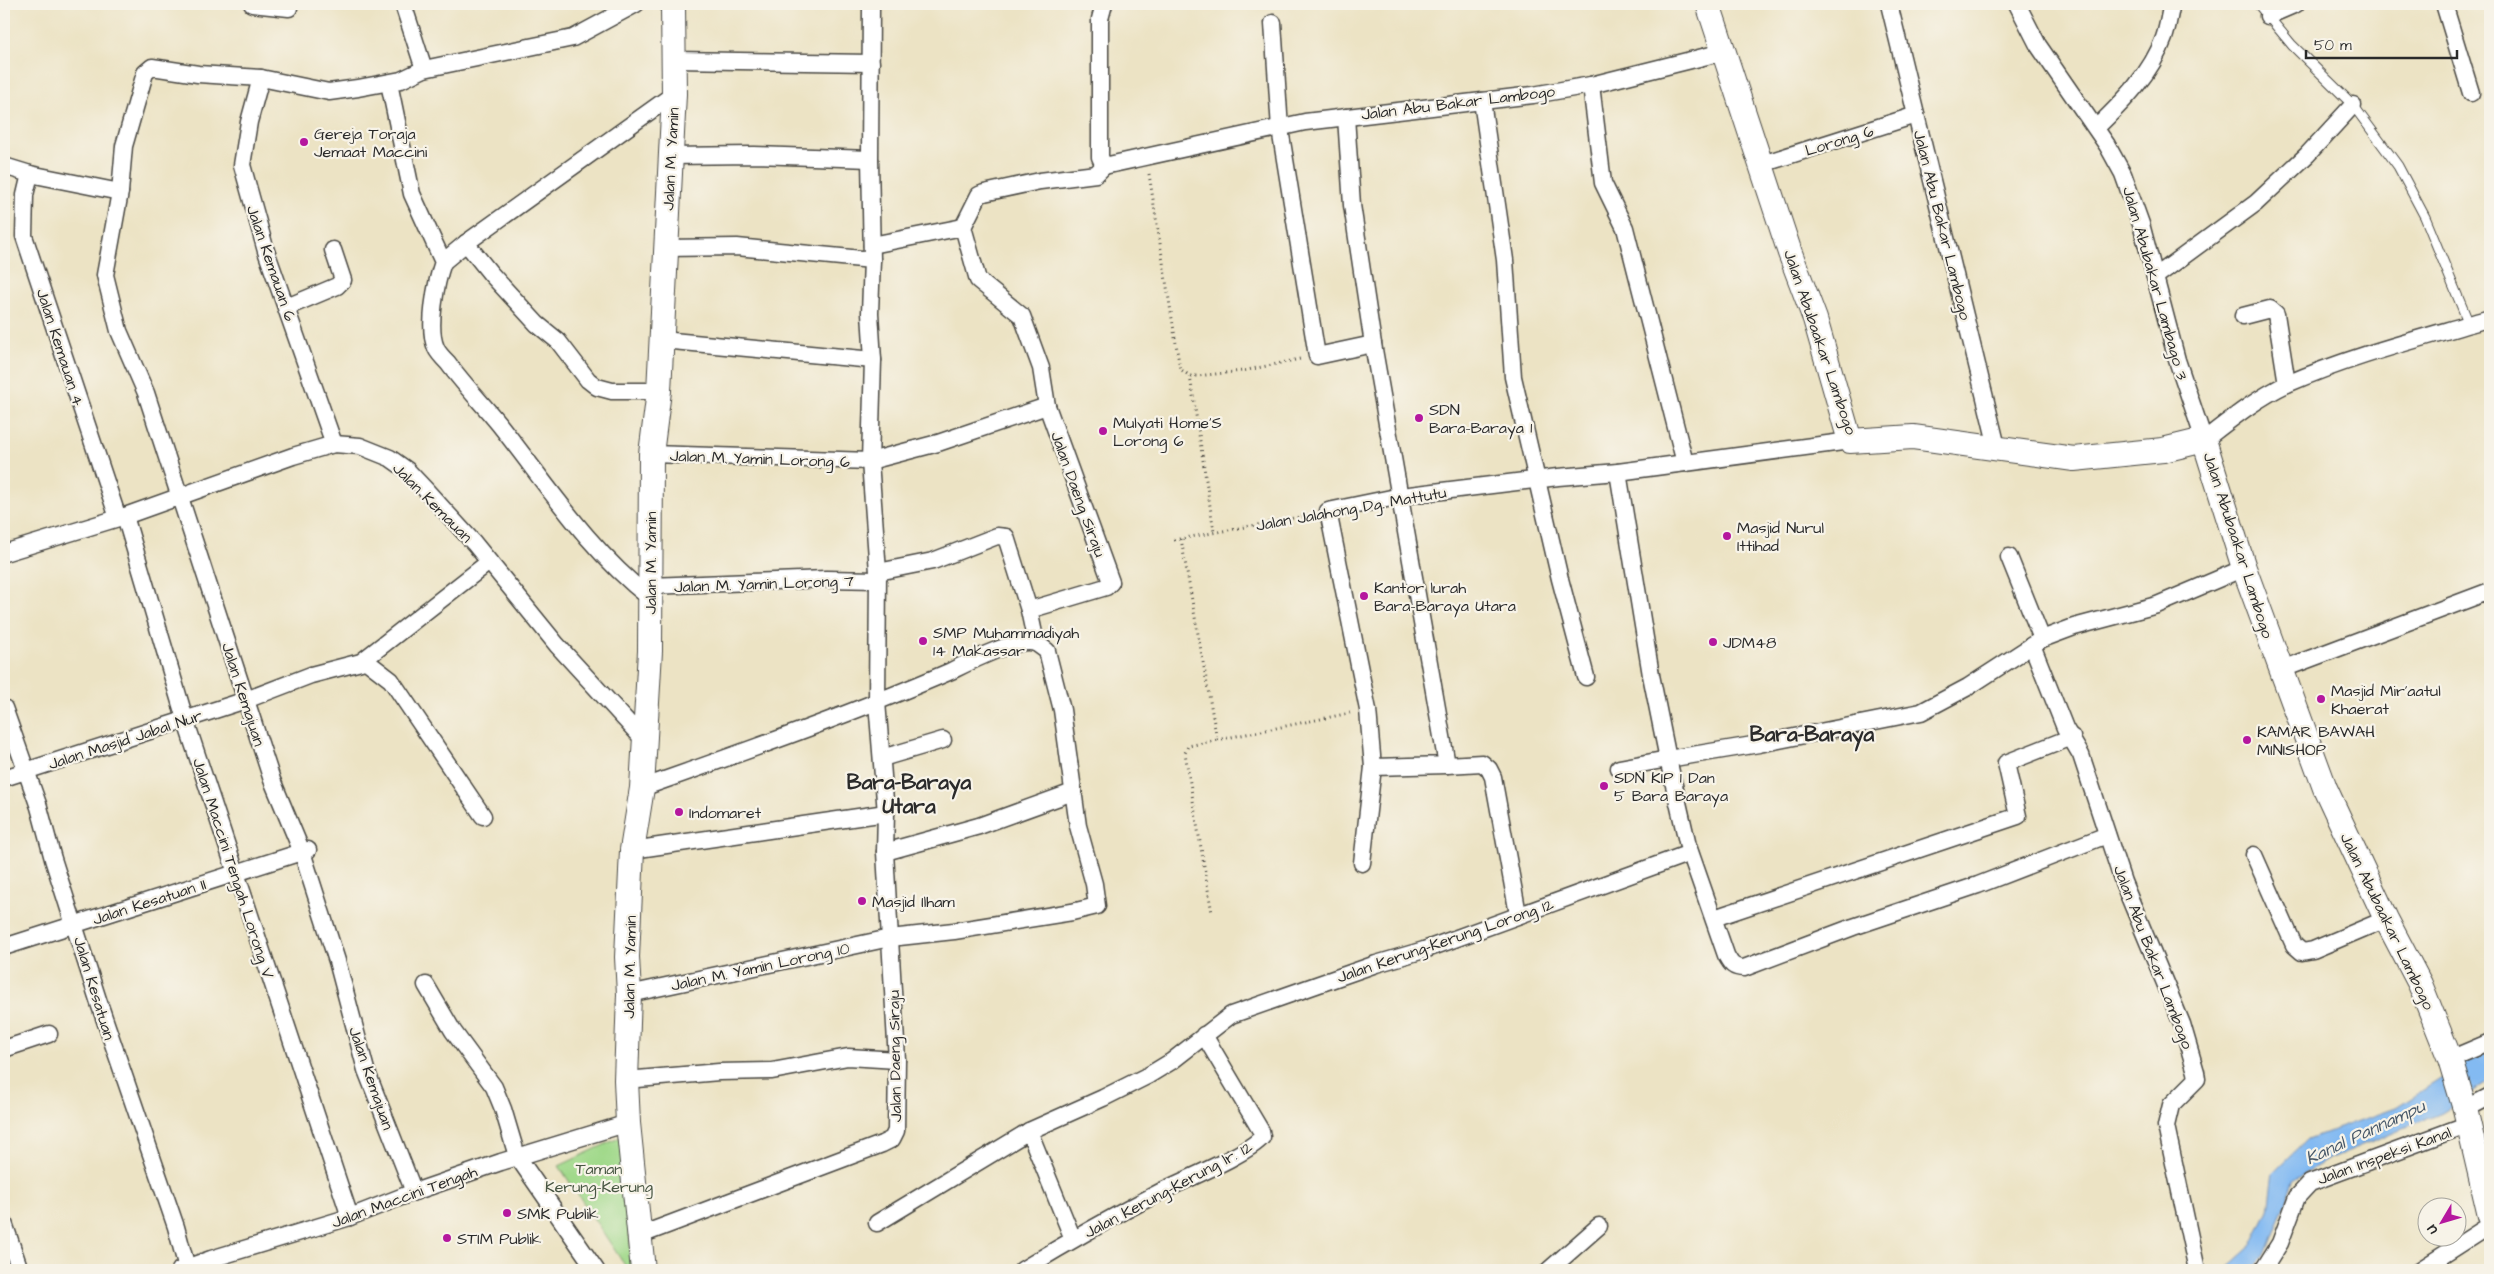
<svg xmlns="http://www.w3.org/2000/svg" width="2494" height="1274" viewBox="0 0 2494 1274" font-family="'Architects Daughter',sans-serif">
  <rect width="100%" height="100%" fill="#f7f3e8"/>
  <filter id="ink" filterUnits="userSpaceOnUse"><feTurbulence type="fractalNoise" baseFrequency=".02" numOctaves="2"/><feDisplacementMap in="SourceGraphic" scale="10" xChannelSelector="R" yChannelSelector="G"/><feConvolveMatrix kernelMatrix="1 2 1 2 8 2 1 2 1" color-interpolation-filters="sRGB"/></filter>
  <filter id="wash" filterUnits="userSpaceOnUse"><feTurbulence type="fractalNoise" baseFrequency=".0096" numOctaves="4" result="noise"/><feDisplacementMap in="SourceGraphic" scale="20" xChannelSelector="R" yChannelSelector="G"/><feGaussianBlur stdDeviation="1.12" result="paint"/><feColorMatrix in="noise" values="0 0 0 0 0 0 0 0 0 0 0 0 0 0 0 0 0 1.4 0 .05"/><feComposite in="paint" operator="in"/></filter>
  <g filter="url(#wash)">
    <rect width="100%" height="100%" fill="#ece3c4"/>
    <polygon fill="#a1d98b" stroke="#66825b" points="623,1136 632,1270 628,1270 559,1166"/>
    <polygon fill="#83baf2" stroke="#57728e" points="2490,1051 2490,1081 2442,1112 2327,1160 2294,1180 2265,1255 2252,1270 2224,1270 2252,1245 2269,1210 2274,1172 2308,1139 2395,1108 2475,1057"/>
  </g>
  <g filter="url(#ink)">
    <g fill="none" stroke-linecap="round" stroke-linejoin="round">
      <defs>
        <polyline id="lane" points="2258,4 2292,45 2353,105 2398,166 2425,217 2469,324"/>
        <g id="street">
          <polyline points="252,4 289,8"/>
          <polyline points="403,4 424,69"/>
          <polyline points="1889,4 1997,447"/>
          <path d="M2017 4 2038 45 2107 145 2123 174 2141 224 2177 360 2204 440C2230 420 2257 398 2287 384 2351 356 2423 338 2490 318"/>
          <polyline points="2444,4 2471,93"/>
          <polyline points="2268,16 2296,4"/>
          <polyline points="1273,23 1280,129 1317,356 1373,344"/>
          <polyline points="675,60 871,63"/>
          <polyline points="261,78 249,122 242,165 266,251 334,444"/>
          <path d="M389 83 412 194 443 262C436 282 427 328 436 348 438 353 444 359 448 363 464 385 482 403 499 424 549 487 587 548 650 598"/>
          <polyline points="1591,85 1603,183 1625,228 1685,463"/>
          <polyline points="1482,101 1505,260 1513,377 1560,579 1586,677"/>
          <polyline points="1346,117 1352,205 1373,344 1447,765 1373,767"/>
          <path d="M2096 128C2123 102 2151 74 2164 38 2168 27 2169 15 2172 4"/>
          <polyline points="669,156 754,155 870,159"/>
          <polyline points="1762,164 1916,115"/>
          <polyline points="4,166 30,174 120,192"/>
          <polyline points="1104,166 1305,122 1533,95 1591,85 1723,52"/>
          <polyline points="1104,166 1100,157 1100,19 1104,4"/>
          <polyline points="30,174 25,195 24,236 118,518"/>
          <polyline points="963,227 979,195 984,193 1040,181 1096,174 1104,166"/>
          <polyline points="466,243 491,274 537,324 558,341 588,380 597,387 612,391 659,391"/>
          <polyline points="665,248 737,247 872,260"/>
          <polyline points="443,262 466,243 674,94"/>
          <polyline points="2155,277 2256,203 2307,155 2353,105"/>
          <polyline points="287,307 337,286 343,280 333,250"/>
          <polyline points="2243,316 2270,309 2276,314 2287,384"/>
          <polyline points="662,340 873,360"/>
          <polyline points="651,454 870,461 938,443 1047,406"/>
          <polyline points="1618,472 1651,675 1668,759 1619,768"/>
          <polyline points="125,516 185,719 350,1217"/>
          <polyline points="4,553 125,516 293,456 334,444 360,446 390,458 407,470 425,489 474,543 557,645 644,740"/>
          <polyline points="2009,557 2042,639"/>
          <polyline points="878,572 933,561 997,536 1006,537 1029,610"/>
          <polyline points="651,586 826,579 877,580"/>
          <polyline points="2032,645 2065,728 2081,755 2123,882 2182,1024 2196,1072 2197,1079 2171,1105 2166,1126 2197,1270"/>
          <polyline points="365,660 391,680 483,816"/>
          <polyline points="2280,670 2490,591"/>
          <polyline points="4,708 39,807 53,859 100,1006 176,1227 187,1268"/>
          <polyline points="882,758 943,740"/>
          <polyline points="1447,765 1482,763 1489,769 1493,777 1518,914"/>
          <polyline points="4,778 246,700 311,675 361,662 489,562"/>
          <path d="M642 788C746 751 849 715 951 671 969 662 1017 637 1036 643L1029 610 1106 587 1111 582 1047 406 1041 368 1022 316 978 280 963 227 872 245"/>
          <path d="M2107 835 1978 885 1853 927 1744 968C1733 968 1731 964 1726 955L1688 846 1668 759 1759 744 1921 712 1968 687 2042 639 2074 627 2157 605 2244 568"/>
          <polyline points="632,850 886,813"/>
          <polyline points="885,852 979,826 1073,792"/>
          <polyline points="2254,855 2294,945 2302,952 2313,950 2386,919"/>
          <polyline points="1362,863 1373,767 1368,710 1328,511 1401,496 1558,477 1618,472 1850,441"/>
          <polyline points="1714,918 2018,816 2006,763 2072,737"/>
          <polyline points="4,947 308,850"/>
          <polyline points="426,985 453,1031 494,1087 503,1109 517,1156 596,1270"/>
          <polyline points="629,994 890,938 954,931 1072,912 1097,906 1094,884 1078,826 1062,710 1047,651 1036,643"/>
          <polyline points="4,1049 49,1034"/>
          <polyline points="2450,1059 2490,1042"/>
          <polyline points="626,1080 719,1072 772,1071 848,1057 897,1060"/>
          <polyline points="2465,1109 2490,1096"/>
          <polyline points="1029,1131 1073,1239"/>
          <polyline points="414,1192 366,1070 337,961 302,852 272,780 146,393 119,331 105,275 120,192 124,146 145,73 152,67 198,74 261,78 329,92 358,88 401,80 424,69 573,38 636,4"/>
          <polyline points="4,1223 20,1270"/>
          <polyline points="877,1223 1029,1131 1103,1098 1149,1075 1172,1061 1231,1015 1376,964 1424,950 1690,853"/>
          <polyline points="638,1236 882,1144 892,1139 896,1131 897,1060 885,852 886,813 877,702 878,572 870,461 873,360 870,313 872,260 870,159 871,4"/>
          <polyline points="180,1270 211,1259 350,1217 414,1192 501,1162 628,1123"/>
          <path d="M1022 1270C1068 1242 1114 1216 1162 1191 1184 1180 1248 1154 1262 1137L1261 1131 1204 1035"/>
          <polyline points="1549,1270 1599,1226"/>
          <polyline points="2263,1270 2280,1243 2297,1197 2310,1183 2469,1124"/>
          <polyline points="2420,1270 2490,1225"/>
        </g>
        <g id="secondary">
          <polyline points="1708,4 1790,253 1815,319 1850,441 1913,437 2074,459 2163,450 2204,440 2244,568 2325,788 2386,919 2420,984 2450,1059 2465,1109 2490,1216"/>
          <polyline points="643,1270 628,1123 626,1080 629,994 627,957 632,850 642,788 650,651 651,454 659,391 674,94 673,4"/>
        </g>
      </defs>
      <use href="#lane" stroke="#484742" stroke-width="11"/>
      <use href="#street" stroke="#484742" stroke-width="19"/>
      <use href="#secondary" stroke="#484742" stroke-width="26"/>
      <g stroke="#484742" stroke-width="3" stroke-dasharray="1 4" stroke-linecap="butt">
        <polyline points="1149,174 1180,369 1190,376 1197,376 1243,371 1300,359"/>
        <polyline points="1190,376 1214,532"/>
        <polyline points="1181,539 1217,740 1188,746 1185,753 1212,913"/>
        <polyline points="1174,540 1310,515"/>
        <polyline points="1217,740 1350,713"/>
      </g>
      <use href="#lane" stroke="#fff" stroke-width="9"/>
      <use href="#street" stroke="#fff" stroke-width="16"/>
      <use href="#secondary" stroke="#fff" stroke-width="24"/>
    </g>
  </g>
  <g fill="#b5179e" stroke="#f7f3e8" stroke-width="2">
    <circle cx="304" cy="142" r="5"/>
    <circle cx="1419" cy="418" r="5"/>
    <circle cx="1103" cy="431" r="5"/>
    <circle cx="1727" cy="536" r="5"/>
    <circle cx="1364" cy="596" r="5"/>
    <circle cx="923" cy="641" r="5"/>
    <circle cx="1713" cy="642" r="5"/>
    <circle cx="2321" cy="699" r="5"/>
    <circle cx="2247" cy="740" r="5"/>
    <circle cx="1604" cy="786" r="5"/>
    <circle cx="679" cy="812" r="5"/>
    <circle cx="862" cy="901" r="5"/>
    <circle cx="507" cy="1213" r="5"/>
    <circle cx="447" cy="1238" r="5"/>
  </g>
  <g text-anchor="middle" stroke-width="4.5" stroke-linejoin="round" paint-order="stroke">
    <g font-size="16" fill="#2b2b2b" stroke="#f7f3e8">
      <text transform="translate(1458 102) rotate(-7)" y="6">Jalan Abu Bakar Lambogo</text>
      <text transform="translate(1839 140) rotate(-17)" y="6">Lorong 6</text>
      <text transform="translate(670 159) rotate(-87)" y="6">Jalan M. Yamin</text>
      <text transform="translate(1943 225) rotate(76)" y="6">Jalan Abu Bakar Lambogo</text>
      <text transform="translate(272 263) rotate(71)" y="6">Jalan Kemauan 6</text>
      <text transform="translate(2156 283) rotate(74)" y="6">Jalan Abubakar Lambago 3</text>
      <text transform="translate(1821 342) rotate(71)" y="6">Jalan Abubaakar Lambogo</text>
      <text transform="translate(61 347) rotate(72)" y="6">Jalan Kemauan 4</text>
      <text transform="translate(760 458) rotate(2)" y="6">Jalan M. Yamin Lorong 6</text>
      <text transform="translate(1079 494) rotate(70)" y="6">Jalan Daeng Siraju</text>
      <text transform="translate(433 502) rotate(45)" y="6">Jalan Kemauan</text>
      <text transform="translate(1351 508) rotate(-10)" y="6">Jalan Jalahong Dg. Mattutu</text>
      <text transform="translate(2239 545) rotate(72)" y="6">Jalan Abubaakar Lambogo</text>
      <text transform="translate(650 563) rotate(-90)" y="6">Jalan M. Yamin</text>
      <text transform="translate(764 583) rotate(-2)" y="6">Jalan M. Yamin Lorong 7</text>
      <text transform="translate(244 694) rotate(72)" y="6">Jalan Kemajuan</text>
      <text transform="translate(125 739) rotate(-18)" y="6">Jalan Masjid Jabal Nur</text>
      <text transform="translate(234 868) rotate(72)" y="6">Jalan Maccini Tengah Lorong V</text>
      <text transform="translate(149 901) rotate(-18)" y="6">Jalan Kesatuan II</text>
      <text transform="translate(2388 921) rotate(64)" y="6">Jalan Abubaakar Lambogo</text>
      <text transform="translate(1445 940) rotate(-19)" y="6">Jalan Kerung-Kerung Lorong 12</text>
      <text transform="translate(2154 957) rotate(69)" y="6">Jalan Abu Bakar Lambogo</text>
      <text transform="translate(760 966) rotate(-12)" y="6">Jalan M. Yamin Lorong 10</text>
      <text transform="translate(629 967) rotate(-89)" y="6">Jalan M. Yamin</text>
      <text transform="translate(95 988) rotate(73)" y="6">Jalan Kesatuan</text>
      <text transform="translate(894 1056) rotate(-91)" y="6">Jalan Daeng Siraju</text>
      <text transform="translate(372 1078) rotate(71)" y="6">Jalan Kemajuan</text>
      <text transform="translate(2384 1155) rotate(-20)" y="6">Jalan Inspeksi Kanal</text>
      <text transform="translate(1168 1189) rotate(-28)" y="6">Jalan Kerung-Kerung lr. 12</text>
      <text transform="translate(404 1196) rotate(-20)" y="6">Jalan Maccini Tengah</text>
    </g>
    <g font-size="16" fill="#2b2b2b" stroke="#f7f3e8" text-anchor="start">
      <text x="314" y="139">Gereja Toraja<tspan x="314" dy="18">Jemaat Maccini</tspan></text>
      <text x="1429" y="415">SDN<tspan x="1429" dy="18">Bara-Baraya 1</tspan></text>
      <text x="1113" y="428">Mulyati Home'S<tspan x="1113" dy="18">Lorong 6</tspan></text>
      <text x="1737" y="533">Masjid Nurul<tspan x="1737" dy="18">Ittihad</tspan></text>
      <text x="1374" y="593">Kantor lurah<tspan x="1374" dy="18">Bara-Baraya Utara</tspan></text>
      <text x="933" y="638">SMP Muhammadiyah<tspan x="933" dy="18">14 Makassar</tspan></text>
      <text x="1723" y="648">JDM48</text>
      <text x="2331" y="696">Masjid Mir'aatul<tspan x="2331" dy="18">Khaerat</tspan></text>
      <text x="2257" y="737">KAMAR BAWAH<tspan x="2257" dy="18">MINISHOP</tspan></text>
      <text x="1614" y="783">SDN KIP 1 Dan<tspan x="1614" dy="18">5 Bara Baraya</tspan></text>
      <text x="689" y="818">Indomaret</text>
      <text x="872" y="907">Masjid Ilham</text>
      <text x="517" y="1219">SMK Publik</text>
      <text x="457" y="1244">STIM Publik</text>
    </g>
    <g font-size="16" fill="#485643" stroke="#f7f3e8">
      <text x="599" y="1174">Taman<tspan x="599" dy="18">Kerung-Kerung</tspan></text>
    </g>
    <g font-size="18" font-style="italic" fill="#455667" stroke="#f7f3e8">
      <text transform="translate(2365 1132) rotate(-25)" y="6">Kanal Pannampu</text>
    </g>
    <g font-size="21" font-weight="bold" fill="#2b2b2b" stroke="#f7f3e8">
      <text x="1812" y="741">Bara-Baraya</text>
      <text x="909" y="789">Bara-Baraya<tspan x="909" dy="24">Utara</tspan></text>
    </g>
  </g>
  <rect width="2494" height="1274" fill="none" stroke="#f7f3e8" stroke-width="20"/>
  <g transform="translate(2442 1222) rotate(232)"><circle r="24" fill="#f7f3e8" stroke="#a5a39c"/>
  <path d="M0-4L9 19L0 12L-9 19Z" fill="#b5179e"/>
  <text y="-8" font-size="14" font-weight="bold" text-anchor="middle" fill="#2b2b2b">U</text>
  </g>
  <path d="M2306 50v8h151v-8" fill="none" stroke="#2b2b2b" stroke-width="2.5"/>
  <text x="2314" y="50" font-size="15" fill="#2b2b2b" stroke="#f7f3e8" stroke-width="4" paint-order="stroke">50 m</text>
</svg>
